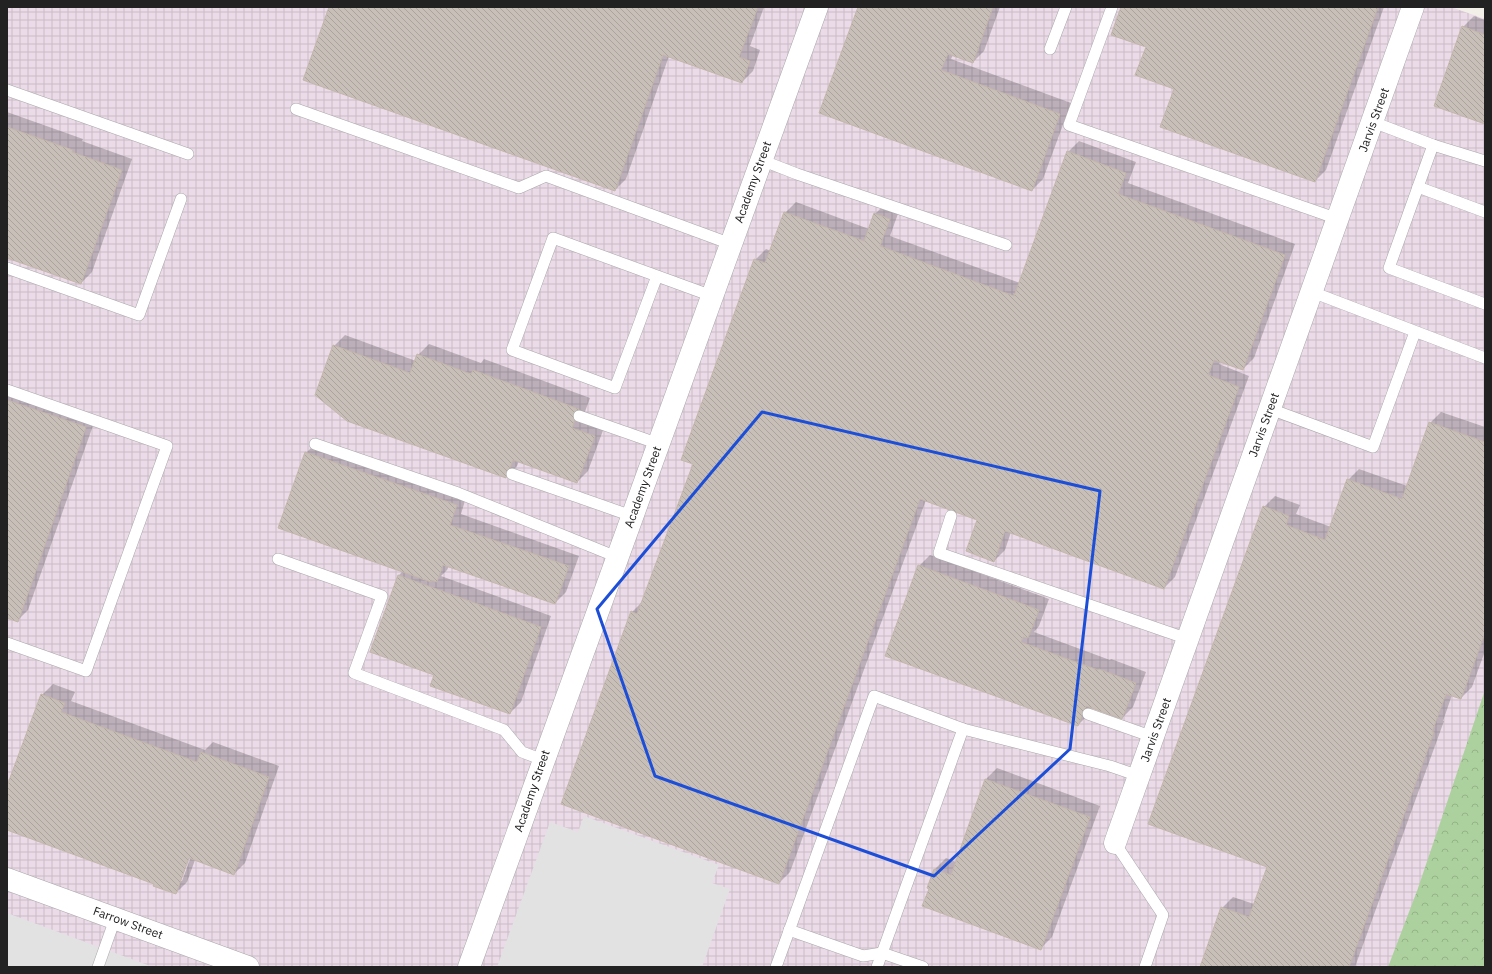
<svg xmlns="http://www.w3.org/2000/svg" width="1492" height="974" viewBox="0 0 1492 974" font-family="'IBM Plex Sans',sans-serif">
  <defs>
    <pattern id="industrial-grid" width="8" height="8" patternUnits="userSpaceOnUse"><rect width="8" height="8" fill="#ebdbe8"/><path d="M0 4h8M4 0v8" fill="none" stroke="#c9bcc7"/></pattern>
    <pattern id="forest-crowns" width="20" height="18" patternUnits="userSpaceOnUse"><rect width="20" height="18" fill="#add19e"/><path d="M2 6a3 3 0 1 1 6 0M12 15a3 3 0 1 1 6 0" fill="none" stroke="#95b388"/></pattern>
    <pattern id="building-back-hatch" width="6" height="6" patternUnits="userSpaceOnUse"><rect width="6" height="6" fill="#c7bfb8"/><path d="M-1 5l2 2M0 0l6 6M5-1l2 2" fill="none" stroke="#aba49e"/></pattern>
  </defs>
  <rect width="100%" height="100%" fill="#f2efe9"/>
  <polygon fill="url(#industrial-grid)" points="7,7 1451,7 1485,19 1485,967 7,967"/>
  <polygon fill="url(#forest-crowns)" points="1485,690 1485,967 1388,967 1417,891"/>
  <g fill="#e2e2e2">
    <polygon points="584,816 719,865 712,883 730,889 702,967 497,967 550,822 578,832"/>
    <polygon points="7,913 153,967 7,967"/>
  </g>
  <g fill="#0003" fill-rule="evenodd">
    <polygon points="330,7 764,7 750,46 760,50 753,71 742,82 669,56 626,179 615,190"/>
    <polygon points="859,7 1000,7 984,51 973,62 953,55 951,59 1071,103 1043,179 1032,190"/>
    <polygon points="1122,7 1384,7 1326,170 1315,181 1175,88"/>
    <polygon points="1474,16 1485,20 1485,123 1463,27"/>
    <polygon points="7,112 83,139 82,141 132,159 92,272 81,283 7,257"/>
    <polygon points="1079,141 1136,162 1128,183 1295,244 1254,358 1243,369 1220,361 1219,364 1249,376 1175,577 1164,588 1011,532 1005,550 994,561 978,519 926,500 790,872 779,883 632,612 643,601 694,464 755,260 766,249 771,251 785,213 796,202 869,229 875,214 886,203 900,208 890,236 1020,283 1068,152"/>
    <polygon points="345,335 416,361 418,355 429,344 481,363 484,359 590,398 583,417 605,425 588,471 577,482 519,461 517,466 506,477 334,346"/>
    <polygon points="7,385 96,417 28,610 17,621 7,617"/>
    <polygon points="1441,412 1485,427 1485,651 1472,687 1461,698 1452,695 1443,721 1444,721 1355,967 1201,967 1222,908 1233,897 1254,904 1268,866 1264,507 1275,496 1300,505 1296,514 1331,527 1348,480 1359,469 1407,486 1430,423"/>
    <polygon points="317,442 467,494 461,514 579,556 566,592 555,603 449,566 447,570 441,576 551,616 521,702 510,713 435,675 398,576 403,571 306,453"/>
    <polygon points="930,555 1049,599 1039,626 1034,632 1110,660 1111,659 1146,672 1133,707 1122,718 1091,707 1089,714 1078,725 919,566"/>
    <path d="M53 684 75 692 71 701 205 750 213 742 279 766 245 863 234 874 195 860 187 882 176 893 155 883 7 829V789L42 695ZM190 853 192 854 182 881H180Z"/>
    <polygon points="997,768 1100,806 1052,937 1041,948 928,887 935,869 946,858 956,862 986,779"/>
  </g>
  <g fill="url(#building-back-hatch)" stroke="#c4b6ab">
    <polygon points="329,7 758,7 739,57 750,61 742,83 663,55 615,191 303,80"/>
    <polygon points="858,7 993,7 973,63 948,54 941,70 1060,114 1032,191 819,113"/>
    <polygon points="1121,7 1378,7 1315,182 1160,127 1174,89 1135,75 1146,47 1111,35"/>
    <polygon points="1462,26 1485,35 1485,124 1434,106"/>
    <polygon points="7,127 73,150 72,152 122,170 81,284 7,258"/>
    <polygon points="1067,151 1126,173 1118,194 1285,255 1243,370 1214,360 1208,375 1239,387 1164,589 1005,531 994,562 966,551 977,520 920,499 779,884 561,804 631,611 637,614 693,464 681,460 754,259 765,263 784,212 864,241 874,213 890,219 880,246 1014,296"/>
    <polygon points="333,345 410,373 417,354 471,374 473,370 579,409 572,428 595,436 577,483 513,460 506,478 347,421 315,395"/>
    <polygon points="7,400 86,427 18,622 7,618"/>
    <polygon points="1429,422 1485,442 1485,633 1461,699 1446,694 1432,732 1434,732 1349,967 1200,967 1221,907 1249,917 1267,867 1148,824 1263,506 1289,516 1286,525 1325,540 1347,479 1402,499"/>
    <polygon points="305,452 457,505 450,525 569,566 555,604 443,565 437,582 431,580 431,582 278,528"/>
    <polygon points="918,565 1039,610 1028,638 1023,637 1021,642 1098,670 1099,669 1136,683 1122,719 1086,706 1078,726 885,656"/>
    <polygon points="398,575 541,627 510,714 430,686 434,675 370,652"/>
    <polygon points="41,694 65,703 61,712 197,762 201,752 269,777 234,875 189,858 176,894 153,886 154,884 7,830 7,786"/>
    <polygon points="985,779 1090,817 1041,950 922,906 929,889 927,888 934,869 951,875"/>
  </g>
  <g fill="none" stroke-linecap="round" stroke-linejoin="round">
    <defs>
      <g id="lane">
        <polyline points="1112,7 1069,125 1338,219"/>
        <polyline points="1050,49 1066,7"/>
        <polyline points="7,90 188,154"/>
        <polyline points="296,109 519,188 546,176 731,244"/>
        <polyline points="1373,122 1433,145 1485,161"/>
        <polyline points="1433,145 1389,268 1485,304"/>
        <polyline points="761,160 797,174 1006,245"/>
        <polyline points="1418,187 1485,212"/>
        <polyline points="7,268 139,315 181,199"/>
        <polyline points="657,276 615,388 512,350 553,238 712,296"/>
        <polyline points="1312,292 1485,358"/>
        <polyline points="7,390 167,446 86,671 7,643"/>
        <polyline points="1270,409 1373,447 1415,332"/>
        <polyline points="579,416 659,444"/>
        <polyline points="315,444 458,493 617,557"/>
        <polyline points="512,474 632,516"/>
        <polyline points="951,516 939,553 1188,639"/>
        <polyline points="278,559 382,596 354,673 504,730 522,752 543,760"/>
        <polyline points="1088,714 1153,737"/>
        <polyline points="1115,843 1163,915 1145,967"/>
        <polyline points="789,930 863,956 882,953 923,967"/>
        <polyline points="98,967 115,919"/>
        <polyline points="776,967 874,696 963,729 1110,766 1139,776"/>
        <polyline points="877,967 963,729"/>
      </g>
      <g id="street">
        <polyline points="1115,843 1413,7"/>
        <polyline points="7,879 248,967"/>
        <polyline points="469,967 817,7"/>
      </g>
    </defs>
    <use href="#lane" stroke="#a9a9a9" stroke-width="12"/>
    <use href="#street" stroke="#a9a9a9" stroke-width="23"/>
    <use href="#lane" stroke="#fff" stroke-width="11"/>
    <use href="#street" stroke="#fff" stroke-width="22"/>
  </g>
  <path fill="none" stroke="#1d4ed8" stroke-width="3" stroke-linejoin="round" d="M762 412 1100 491 1070 749 934 876 655 776 597 609Z"/>
  <g text-anchor="middle" stroke-width="4" stroke-linejoin="round" paint-order="stroke">
    <g font-size="12" fill="#222" stroke="#fff">
      <text transform="translate(1374 120) rotate(-70)" y="4">Jarvis Street</text>
      <text transform="translate(753 182) rotate(-70)" y="4">Academy Street</text>
      <text transform="translate(1264 425) rotate(-70)" y="4">Jarvis Street</text>
      <text transform="translate(643 487) rotate(-70)" y="4">Academy Street</text>
      <text transform="translate(1156 730) rotate(-70)" y="4">Jarvis Street</text>
      <text transform="translate(532 791) rotate(-71)" y="4">Academy Street</text>
      <text transform="translate(128 923) rotate(20)" y="4">Farrow Street</text>
    </g>
  </g>
  <rect width="1492" height="974" fill="none" stroke="#222222" stroke-width="16"/>
</svg>
